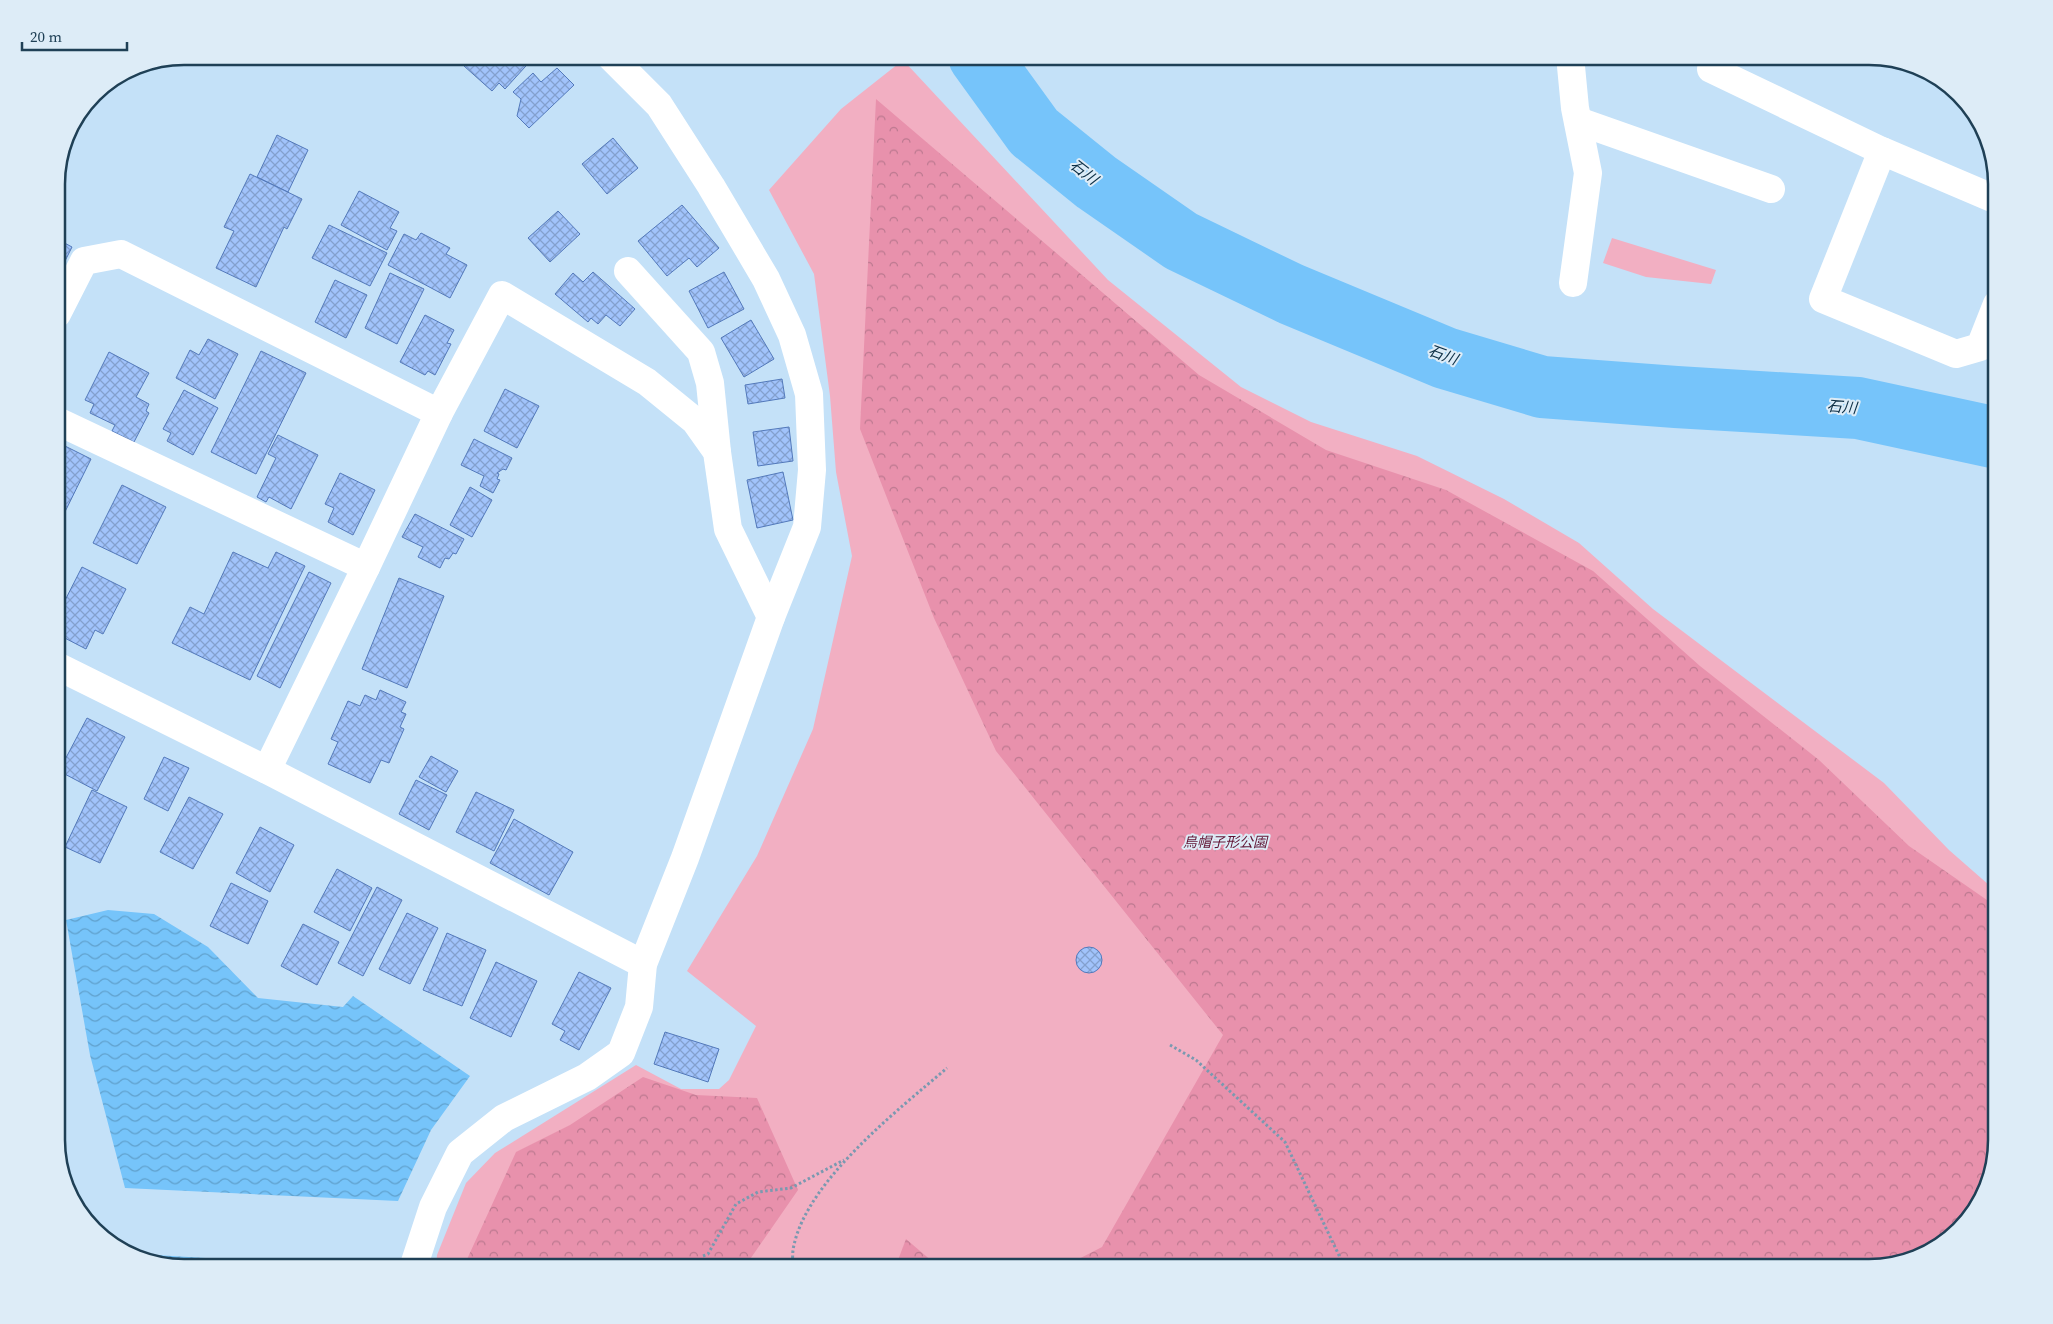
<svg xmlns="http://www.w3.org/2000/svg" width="2053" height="1324" viewBox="0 0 2053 1324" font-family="'Source Serif 4','Noto Sans JP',serif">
  <defs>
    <pattern id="forest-crowns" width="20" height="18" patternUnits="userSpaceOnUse" patternTransform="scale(1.25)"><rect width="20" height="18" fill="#e891ac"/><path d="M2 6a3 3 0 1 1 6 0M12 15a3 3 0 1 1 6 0" fill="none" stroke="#bb788f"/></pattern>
    <pattern id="water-waves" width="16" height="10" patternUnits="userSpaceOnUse" patternTransform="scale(1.25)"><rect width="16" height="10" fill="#76c4fa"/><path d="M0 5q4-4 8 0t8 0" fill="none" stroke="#60a1cd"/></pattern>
    <pattern id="building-cross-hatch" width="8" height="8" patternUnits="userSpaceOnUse" patternTransform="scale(1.25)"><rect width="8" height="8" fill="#a1c3fb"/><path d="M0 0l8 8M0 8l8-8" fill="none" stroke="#83a0ce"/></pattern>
  </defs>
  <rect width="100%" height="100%" fill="#c4e1f8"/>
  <g fill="#f2afc2">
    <polygon points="903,60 1108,280 1241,387 1311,422 1417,456 1504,499 1579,543 1653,609 1884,783 1949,850 1997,892 1997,1140 1975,1211 1932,1251 1869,1268 436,1268 437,1255 466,1183 495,1153 636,1065 681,1089 719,1089 729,1080 756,1026 687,971 757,856 813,729 852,556 836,472 830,396 814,274 769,190 841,109"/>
    <polygon points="1612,238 1716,270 1711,284 1646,277 1603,263"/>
  </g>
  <g fill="url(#forest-crowns)">
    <polygon points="876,99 1199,375 1326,450 1446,490 1593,571 1700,666 1819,760 1909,846 1997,907 1997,1140 1975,1211 1932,1251 1869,1268 1061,1268 1102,1247 1223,1035 996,751 934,618 860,429"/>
    <polygon points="643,1077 696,1095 757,1098 798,1190 744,1268 463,1268 516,1152 570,1125"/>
    <polygon points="906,1239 940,1268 895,1268"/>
  </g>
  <g fill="url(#water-waves)">
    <polygon points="108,910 154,914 208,947 258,998 343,1007 353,996 470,1076 431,1130 398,1201 125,1188 90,1055 66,920"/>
    <polygon points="155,1255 322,1265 322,1268 184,1268 162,1261"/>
  </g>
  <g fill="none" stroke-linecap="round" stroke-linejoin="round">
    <polyline stroke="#76c4fa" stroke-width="62" points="979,56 1034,132 1096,182 1181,241 1291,294 1445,358 1542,387 1676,397 1858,408 1997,438"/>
  </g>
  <g fill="url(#building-cross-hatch)" stroke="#5379ba">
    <polygon points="473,56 535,56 505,89 499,83 492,91 464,66"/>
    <polygon points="557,68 574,85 529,128 517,116 521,99 513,92 533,73 541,82"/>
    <polygon points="277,135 308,150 288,192 257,177"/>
    <polygon points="613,138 638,168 607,194 582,164"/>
    <polygon points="250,174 302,199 287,229 284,227 256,287 216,268 234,231 224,227"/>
    <polygon points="359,191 399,212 390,228 397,231 387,250 341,225"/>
    <polygon points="682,205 719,248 697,267 689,258 667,276 638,241"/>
    <polygon points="558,211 580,234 550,262 528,238"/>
    <polygon points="329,225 387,253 370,286 312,258"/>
    <polygon points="421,233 450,248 446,254 467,265 450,298 388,265 404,234 416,240"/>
    <polygon points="57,239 72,247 61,269 57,266"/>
    <polygon points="593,272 635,309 620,326 606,315 598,324 591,318 588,322 555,294 573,273 583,282"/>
    <polygon points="724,272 744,309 708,328 689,291"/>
    <polygon points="390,273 424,289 397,344 365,328"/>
    <polygon points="335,280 367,295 346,338 315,322"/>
    <polygon points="425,315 454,330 447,343 451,344 435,375 428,371 425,375 400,362"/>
    <polygon points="751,320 774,359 744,377 721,338"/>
    <polygon points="208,339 238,354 215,399 176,378 190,350 199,355"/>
    <polygon points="261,351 306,373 256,474 211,452"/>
    <polygon points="109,352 149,373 136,397 149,404 146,411 149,413 134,442 112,431 115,425 90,413 94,404 85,400"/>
    <polygon points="782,379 785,398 748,404 745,385"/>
    <polygon points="505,389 539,406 517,448 484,431"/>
    <polygon points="184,390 218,408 193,455 167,441 171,433 163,429"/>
    <polygon points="789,427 793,461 758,466 753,432"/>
    <polygon points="278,435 318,455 291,509 269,497 266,502 257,497 276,458 268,454"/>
    <polygon points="474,439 512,458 506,470 503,469 497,473 499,474 497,479 500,480 493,493 480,486 484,476 461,465"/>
    <polygon points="57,442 91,459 57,528"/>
    <polygon points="783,472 793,520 757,528 747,480"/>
    <polygon points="340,473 375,490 353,535 328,522 334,508 325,504"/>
    <polygon points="122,485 166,507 137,564 93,543"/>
    <polygon points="470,487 492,500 472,537 450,525"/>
    <polygon points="415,514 464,539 456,554 453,553 449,559 445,558 440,568 418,557 423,547 402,537"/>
    <polygon points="233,552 268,568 276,552 305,566 250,680 172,643 190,607 204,614"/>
    <polygon points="82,567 126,589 103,634 95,630 86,649 57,634 57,616"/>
    <polygon points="309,572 331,583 280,688 257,676"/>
    <polygon points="399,578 444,596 407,688 362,669"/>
    <polygon points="380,690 406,702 401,712 406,714 400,727 404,729 389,763 381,760 370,783 328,764 338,742 331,739 348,701 360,706 365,695 376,700"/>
    <polygon points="87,718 125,737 97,791 59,771"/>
    <polygon points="431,756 458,771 446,792 419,777"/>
    <polygon points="164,757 189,768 168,811 144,799"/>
    <polygon points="416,780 447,795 429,830 399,814"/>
    <polygon points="92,790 127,807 100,863 65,847"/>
    <polygon points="476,792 514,810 494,851 456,832"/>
    <polygon points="189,797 223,814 193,869 160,852"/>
    <polygon points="514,819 573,852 549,895 490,863"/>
    <polygon points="260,827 294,845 270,892 236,873"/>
    <polygon points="337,869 372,888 350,931 314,912"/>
    <polygon points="231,883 268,901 248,944 210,926"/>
    <polygon points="377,887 402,900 363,976 338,963"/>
    <polygon points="407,913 438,928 410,984 379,969"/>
    <polygon points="303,924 339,942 317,985 281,966"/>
    <polygon points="447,933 486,950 462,1006 423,990"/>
    <circle cx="1089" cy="960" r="13"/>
    <polygon points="496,962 537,981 511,1037 470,1018"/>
    <polygon points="579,972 611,988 579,1050 560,1040 565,1031 552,1024"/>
    <polygon points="665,1032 719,1049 708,1082 654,1064"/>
  </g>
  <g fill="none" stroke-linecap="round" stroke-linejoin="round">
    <g stroke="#7a99b0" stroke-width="3" stroke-dasharray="2.5 2.5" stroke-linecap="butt">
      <polyline points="1170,1045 1196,1060 1285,1142 1345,1268"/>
      <polyline points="703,1256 708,1254 736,1204 758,1192 791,1188 844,1160"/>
      <path d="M792 1268C793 1260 792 1252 794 1245 808 1180 898 1110 947 1068"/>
    </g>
    <g stroke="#fff" stroke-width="28">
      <polyline points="1570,56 1575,108 1588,173 1573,283"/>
      <polyline points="1711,69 1882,151 1997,200"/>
      <polyline points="1578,121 1771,189"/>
      <polyline points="1882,151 1823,299 1956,354 1980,347 1997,304"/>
      <polyline points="628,271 701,352 710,383 717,452"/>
      <polyline points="57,314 84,261 121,254 439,413"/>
      <polyline points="57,421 366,567"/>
      <polyline points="57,666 267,770 643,964"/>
      <polyline points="267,770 366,567 439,413 502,295 647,382 695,421 717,452 728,529 771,617"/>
      <polyline points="413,1268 433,1207 460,1153 504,1118 587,1077 621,1053 639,1007 643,964 685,858 771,617 807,527 812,470 809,394 792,335 766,279 711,186 659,105 610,56"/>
    </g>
  </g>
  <g text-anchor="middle" stroke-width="4" stroke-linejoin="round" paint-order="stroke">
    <g font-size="14" font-style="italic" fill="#601333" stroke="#ddecf7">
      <text x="1225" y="847">烏帽子形公園</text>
    </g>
    <g font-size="15" font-style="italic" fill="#0c2e44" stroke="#ddecf7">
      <text transform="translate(1084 172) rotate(38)" y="5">石川</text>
      <text transform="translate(1443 355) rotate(20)" y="5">石川</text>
      <text transform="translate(1842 407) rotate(5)" y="5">石川</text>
    </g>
  </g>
  <path d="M0 0H2053V1324H0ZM184 65H1869A119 119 0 0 1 1988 184V1140A119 119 0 0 1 1869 1259H184A119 119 0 0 1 65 1140V184A119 119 0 0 1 184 65Z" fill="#ddecf7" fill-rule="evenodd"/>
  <path fill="none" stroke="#1f4056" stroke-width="2.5" d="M184 65H1869A119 119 0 0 1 1988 184V1140A119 119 0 0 1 1869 1259H184A119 119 0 0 1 65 1140V184A119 119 0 0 1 184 65Z"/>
  <path d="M22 42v8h105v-8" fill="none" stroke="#1f4056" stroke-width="2.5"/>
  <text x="30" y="42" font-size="15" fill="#1f4056" stroke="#ddecf7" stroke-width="4" paint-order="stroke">20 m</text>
</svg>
